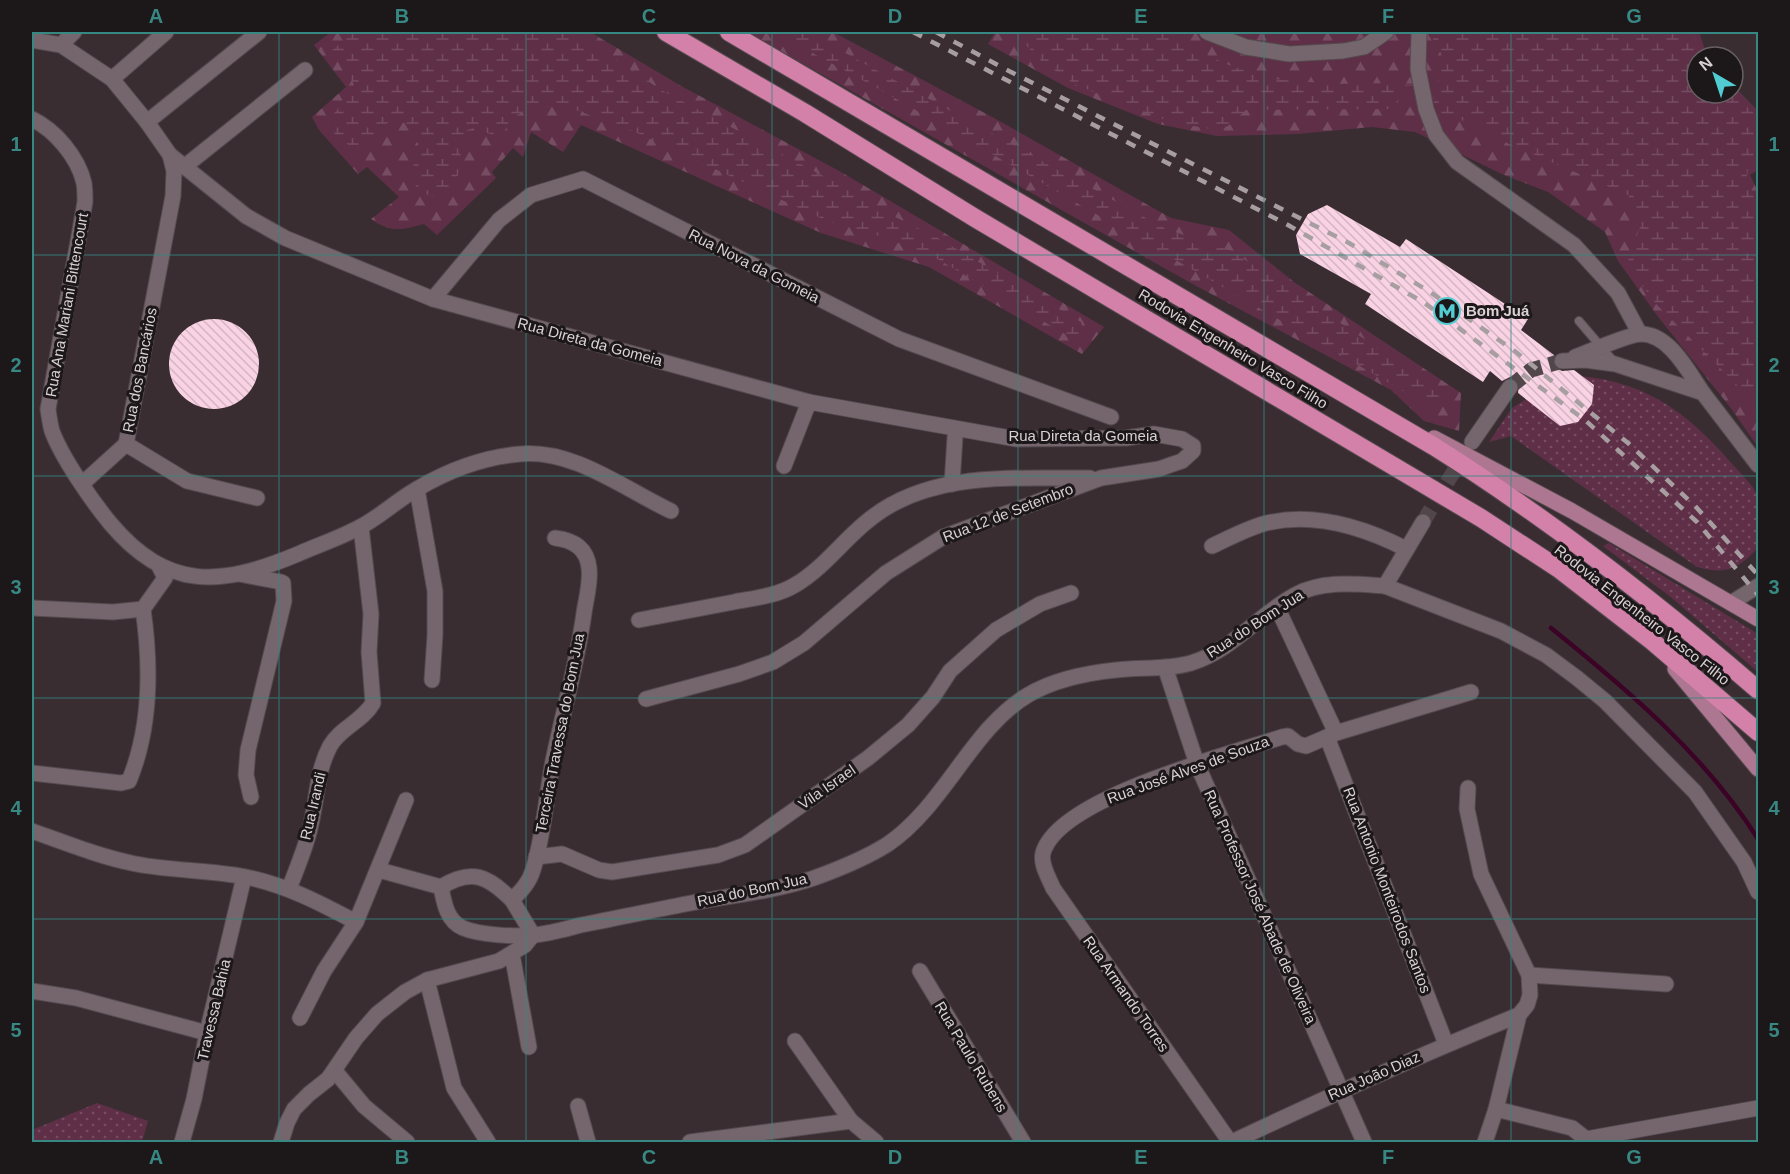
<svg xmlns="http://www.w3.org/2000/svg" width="1790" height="1174" viewBox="0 0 1790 1174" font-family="Helvetica,sans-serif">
  <defs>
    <pattern id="grass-dots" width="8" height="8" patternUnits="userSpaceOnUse" patternTransform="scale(1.5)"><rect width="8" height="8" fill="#5f2f47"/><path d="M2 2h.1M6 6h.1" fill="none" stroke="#754c61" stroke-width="1.8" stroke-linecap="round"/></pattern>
    <pattern id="forest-firs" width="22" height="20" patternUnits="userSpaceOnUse" patternTransform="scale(1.5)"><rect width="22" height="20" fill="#5f2f47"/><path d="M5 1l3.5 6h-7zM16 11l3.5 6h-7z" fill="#754c61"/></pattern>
    <pattern id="wetland-marsh" width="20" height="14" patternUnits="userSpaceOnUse" patternTransform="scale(1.5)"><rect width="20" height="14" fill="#5f2f47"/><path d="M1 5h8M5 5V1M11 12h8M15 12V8" fill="none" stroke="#754c61"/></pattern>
    <pattern id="building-back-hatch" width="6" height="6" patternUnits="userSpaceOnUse" patternTransform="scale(1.5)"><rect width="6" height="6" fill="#f9d3e4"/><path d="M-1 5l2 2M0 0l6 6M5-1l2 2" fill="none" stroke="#d4b5c3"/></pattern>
  </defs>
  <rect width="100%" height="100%" fill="#392d32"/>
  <g fill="url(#grass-dots)">
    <path d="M1565 375C1641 378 1685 409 1733 465 1741 474 1755 486 1758 498 1761 509 1758 536 1758 548 1738 569 1726 575 1697 567L1511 436 1489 442 1512 408Z"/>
    <polygon points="1609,543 1758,634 1758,672 1672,598 1603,546"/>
    <polygon points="97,1103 148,1121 142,1142 32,1142 32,1130"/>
  </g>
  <g fill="url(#forest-firs)">
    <path d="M331 32H590L683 87 841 172 1104 327 1082 354 929 267 821 233 581 125 563 152 531 132 523 157 513 148 492 172 496 178 437 235 424 224C402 230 390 233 371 219L399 197 367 167 358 174 319 130 312 117 346 87 314 45Z"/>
    <polygon points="747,32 833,32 994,118 1171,218 1229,230 1294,282 1461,393 1459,431 1424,421 1391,390 1189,282"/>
    <polygon points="995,32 1699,32 1706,53 1709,57 1697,57 1697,93 1733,93 1733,85 1758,111 1758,170 1750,175 1758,192 1758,447 1730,407 1659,318 1618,261 1605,232 1548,192 1504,175 1415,132 1372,127 1297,134 1217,136 1158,124 1068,88 988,44"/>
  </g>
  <g fill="url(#wetland-marsh)">
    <path d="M354 32H575L661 90 846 188 887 213 936 237 1081 322 1083 330 1077 338 1070 337 929 254 880 236 827 221 633 131 573 109 541 106 525 111 510 119 504 133 498 137 475 128 467 130C456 148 465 170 452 186 449 190 441 194 437 197L420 193 411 177 418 145 408 124 393 120 381 127 364 152 356 151 330 130 328 121 348 96 354 85 349 75 331 51Z"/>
    <polygon points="774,32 807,32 1166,229 1232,251 1438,388 1441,392 1440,398 1434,405 1429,406 886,93"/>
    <polygon points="1021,32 1167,32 1205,54 1231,66 1274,79 1332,84 1394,83 1438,85 1438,74 1443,65 1441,53 1432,42 1436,32 1692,32 1702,57 1697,57 1697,93 1732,93 1758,117 1758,164 1748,170 1746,180 1758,204 1758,406 1657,305 1633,274 1628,261 1640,227 1636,210 1628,195 1507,143 1466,121 1442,118 1435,112 1433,94 1437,86 1392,84 1398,91 1398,107 1394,109 1246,110 1228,126 1216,130 1171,122 1076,85 1041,61 1026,45"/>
  </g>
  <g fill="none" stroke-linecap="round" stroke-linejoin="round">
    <path stroke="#3b0325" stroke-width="4.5" d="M1551 628C1628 690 1705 755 1758 839"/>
  </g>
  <g fill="url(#building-back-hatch)">
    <polygon points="1327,205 1400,247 1406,239 1528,319 1521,330 1554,355 1552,361 1554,367 1562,371 1574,370 1594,385 1592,404 1578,422 1560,426 1518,393 1519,383 1515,379 1510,377 1502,381 1490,371 1483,382 1365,304 1371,294 1300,254 1296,235 1308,214"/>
    <circle cx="214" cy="364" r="45"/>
  </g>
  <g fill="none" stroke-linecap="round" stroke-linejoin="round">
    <g stroke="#51464a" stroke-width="15" stroke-dasharray="15 8" stroke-linecap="butt">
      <polyline points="1510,387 1531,370 1562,361"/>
      <polyline points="1423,522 1465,453"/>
    </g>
    <defs>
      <polyline id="service" points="1579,321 1615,363"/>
      <g id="minor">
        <polyline points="1207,32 1246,47 1289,54 1343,51 1364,47 1386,32"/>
        <polyline points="1419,32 1418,69 1426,109 1436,135 1457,162 1574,245 1618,293 1640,334"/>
        <polyline points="32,40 61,45 112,79 147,122 170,155 246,216 285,238 433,299 809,402 1016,439 1126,438 1154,434 1182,439 1193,446 1193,451 1182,461 1173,464 1159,469 1101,478 943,537 886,573 804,643 773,662 739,674 646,699"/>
        <polyline points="61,45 74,32"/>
        <polyline points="112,79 166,32"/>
        <path d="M32 119C55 130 78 157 84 183 85 189 85 196 85 202L48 409C49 416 50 424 52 431 62 458 92 501 110 523 168 592 221 586 298 554 318 545 340 538 360 527 380 517 397 500 417 489 447 471 484 457 520 454 574 449 624 489 671 511"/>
        <polyline points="147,122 259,32"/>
        <polyline points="170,155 174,171 173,196 126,444 187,481 257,498"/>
        <polyline points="184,167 305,70"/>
        <polyline points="433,299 499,220 531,195 583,179 899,339 1111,417"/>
        <polyline points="784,466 809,402"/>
        <polyline points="83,483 126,444"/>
        <polyline points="952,484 955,437"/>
        <polyline points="417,489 435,591 435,635 432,680"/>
        <path d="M1212 546C1229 538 1246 529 1263 524 1312 511 1363 527 1406 549"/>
        <polyline points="239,574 281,582 283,583 284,601 248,750 246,775 251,797"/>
        <polyline points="1277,607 1336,733"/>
        <polyline points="32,608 113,612 143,609 165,578 159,566"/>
        <path d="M639 620C671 614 702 608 734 602 754 598 777 596 795 585 824 568 844 539 870 519 931 470 1017 479 1090 478"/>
        <polyline points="1165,667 1197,764 1364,1142"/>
        <polyline points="1327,737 1446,1044"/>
        <path d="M32 773 121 783 129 781C151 728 151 665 143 609"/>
        <polyline points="1468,788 1467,809 1481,874 1529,975 1530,995 1527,1005 1519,1015 1496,1109 1485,1142"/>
        <path d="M32 831C66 843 100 857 136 864 172 871 210 870 246 877 286 885 320 903 356 922"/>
        <polyline points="536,857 562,854 599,870 612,872 718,855 745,845 868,758 908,725 933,697 950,671 996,630 1040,604 1071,593"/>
        <path d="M379 870 441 887C444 903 447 921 463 928 479 935 516 937 533 935 549 934 565 929 581 925 613 919 644 912 676 906 722 896 770 893 814 878 839 869 866 858 888 844 945 805 971 729 1028 695 1053 680 1087 673 1116 670 1141 667 1167 670 1191 663 1233 650 1258 615 1295 595 1322 580 1356 584 1385 586"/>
        <path d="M441 887C472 868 488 876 512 900"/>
        <path d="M289 889C298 865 309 840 313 814 318 789 318 769 330 746 340 728 363 721 373 703L369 652 371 614 361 527"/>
        <path d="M533 935 512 900C521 891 529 883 533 870 543 839 546 799 552 766 562 715 577 665 584 613 586 599 591 582 589 568 587 548 573 540 555 538"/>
        <polyline points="512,954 529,1047"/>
        <polyline points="920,971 1023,1142"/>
        <polyline points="1529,975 1666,984"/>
        <polyline points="427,980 454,1088 488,1142"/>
        <polyline points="32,991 76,998 207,1033"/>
        <polyline points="300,1018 324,971 356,922 406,800"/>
        <polyline points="795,1041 851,1121 876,1142"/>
        <polyline points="335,1071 364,1106 407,1142"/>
        <polyline points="578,1106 588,1142"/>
        <polyline points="1496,1109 1572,1128 1586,1139 1758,1108"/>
        <polyline points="182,1142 194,1099 207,1033 244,877"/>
        <polyline points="281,1142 287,1123 294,1109 309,1094 328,1079 356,1038 377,1014 405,992 427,980 499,961 525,945 533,935"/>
        <polyline points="690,1142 851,1121"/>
        <path d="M1230 1142 1053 888C1049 878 1040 864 1043 853 1058 798 1230 754 1282 737L1288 736 1298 744 1306 746 1336 733 1471 692"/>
        <path d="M1232 1142C1327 1097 1422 1054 1519 1015"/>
      </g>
      <g id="tertiary">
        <path d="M1575 357C1589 352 1629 334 1641 334 1670 334 1689 373 1703 393"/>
        <polyline points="1562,361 1585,360 1615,364 1703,393 1758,465"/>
        <polyline points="1472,442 1510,387"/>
        <polyline points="1423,522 1385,586 1501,631 1546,655 1577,678 1605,701 1695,792 1744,862 1758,892"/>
        <polyline points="1731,603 1758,586"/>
      </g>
      <g id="primary">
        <polyline points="1434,438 1572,511 1758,619"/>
        <polyline points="1675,669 1758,769"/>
      </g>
      <g id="motorway">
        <polyline points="666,32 805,113 975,218 1481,518 1559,569 1652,641 1758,732"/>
        <path d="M729 32 1435 447C1549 519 1656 602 1758 690"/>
      </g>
    </defs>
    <use href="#service" stroke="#544a4e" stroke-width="10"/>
    <use href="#minor" stroke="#544a4e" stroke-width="17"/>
    <use href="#tertiary" stroke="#544a4e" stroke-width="17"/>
    <use href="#primary" stroke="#544a4e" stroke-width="17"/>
    <use href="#motorway" stroke="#544a4e" stroke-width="20"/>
    <use href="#service" stroke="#74666c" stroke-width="8"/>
    <use href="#minor" stroke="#74666c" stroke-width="15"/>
    <use href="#tertiary" stroke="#74666c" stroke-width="15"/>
    <use href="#primary" stroke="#ad7691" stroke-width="15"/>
    <use href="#motorway" stroke="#d381a9" stroke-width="18"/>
    <g stroke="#a79ea1" stroke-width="4.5" stroke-dasharray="10 10" stroke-linecap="butt">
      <polyline points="913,32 1288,225 1423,302 1585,420 1697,522 1758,595"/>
      <polyline points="936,32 1009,71 1349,243 1430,292 1516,352 1628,443 1696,507 1758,575"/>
    </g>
  </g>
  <path fill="none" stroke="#378882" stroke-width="1.5" stroke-opacity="0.55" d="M279 32V1142M526 32V1142M772 32V1142M1018 32V1142M1264 32V1142M1511 32V1142M32 255H1758M32 476H1758M32 698H1758M32 919H1758"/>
  <defs>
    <symbol id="metro-ring" viewBox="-11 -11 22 22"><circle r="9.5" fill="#1c1719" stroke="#51ccd2" stroke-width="1.5"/><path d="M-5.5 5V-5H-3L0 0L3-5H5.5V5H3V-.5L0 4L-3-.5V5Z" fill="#51ccd2"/></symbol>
  </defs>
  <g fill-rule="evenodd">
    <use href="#metro-ring" x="1432" y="296" width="30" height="30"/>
  </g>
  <g text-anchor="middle" stroke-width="6" stroke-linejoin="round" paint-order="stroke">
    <g font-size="15" fill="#d9d1d4" stroke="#1c1719">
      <text transform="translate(754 266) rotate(27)" y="5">Rua Nova da Gomeia</text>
      <text transform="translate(67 305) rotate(-80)" y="5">Rua Ana Mariani Bittencourt</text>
      <text transform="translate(590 342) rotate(15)" y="5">Rua Direta da Gomeia</text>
      <text transform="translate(1233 349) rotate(31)" y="5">Rodovia Engenheiro Vasco Filho</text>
      <text transform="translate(140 370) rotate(-79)" y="5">Rua dos Bancários</text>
      <text x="1083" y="441">Rua Direta da Gomeia</text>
      <text transform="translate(1008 513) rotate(-21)" y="5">Rua 12 de Setembro</text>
      <text transform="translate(1642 615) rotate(38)" y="5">Rodovia Engenheiro Vasco Filho</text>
      <text transform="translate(1255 624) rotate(-33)" y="5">Rua do Bom Jua</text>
      <text transform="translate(560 733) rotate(-79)" y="5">Terceira Travessa do Bom Jua</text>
      <text transform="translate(1188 770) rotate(-20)" y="5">Rua José Alves de Souza</text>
      <text transform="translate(827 787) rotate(-35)" y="5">Vila Israel</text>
      <text transform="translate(313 806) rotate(-77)" y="5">Rua Irandi</text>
      <text transform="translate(752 890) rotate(-12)" y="5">Rua do Bom Jua</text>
      <text transform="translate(1387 890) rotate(69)" y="5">Rua Antonio Monteirodos Santos</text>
      <text transform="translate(1260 907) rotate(66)" y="5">Rua Professor José Abade de Oliveira</text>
      <text transform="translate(1126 994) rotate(55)" y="5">Rua Armando Torres</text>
      <text transform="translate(214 1010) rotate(-77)" y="5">Travessa Bahia</text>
      <text transform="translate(971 1057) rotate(59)" y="5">Rua Paulo Rubens</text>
      <text transform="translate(1374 1076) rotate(-24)" y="5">Rua João Diaz</text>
    </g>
    <g font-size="15" font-weight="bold" fill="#d9d1d4" stroke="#1c1719" text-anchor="start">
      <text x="1466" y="316">Bom Juá</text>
    </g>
  </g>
  <rect width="1790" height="1174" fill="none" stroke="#1c1719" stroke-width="66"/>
  <g transform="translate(1715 75) rotate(321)"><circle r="28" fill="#1c1719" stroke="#686164" stroke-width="1.5"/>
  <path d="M0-4.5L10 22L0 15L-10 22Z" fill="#51ccd2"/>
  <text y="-9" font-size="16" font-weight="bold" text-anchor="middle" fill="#d9d1d4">N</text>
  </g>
  <rect x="33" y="33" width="1724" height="1108" fill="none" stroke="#378882" stroke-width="2"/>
  <g font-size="20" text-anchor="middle" font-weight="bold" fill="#378882">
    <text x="156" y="23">A</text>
    <text x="402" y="23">B</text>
    <text x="649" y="23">C</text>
    <text x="895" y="23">D</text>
    <text x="1141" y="23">E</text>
    <text x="1388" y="23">F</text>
    <text x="1634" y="23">G</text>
    <text x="16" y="151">1</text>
    <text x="1774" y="151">1</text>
    <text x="16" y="372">2</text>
    <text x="1774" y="372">2</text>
    <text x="16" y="594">3</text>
    <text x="1774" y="594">3</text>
    <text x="16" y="815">4</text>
    <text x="1774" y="815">4</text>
    <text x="16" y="1037">5</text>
    <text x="1774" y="1037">5</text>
    <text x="156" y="1164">A</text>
    <text x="402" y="1164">B</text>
    <text x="649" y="1164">C</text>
    <text x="895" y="1164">D</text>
    <text x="1141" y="1164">E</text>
    <text x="1388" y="1164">F</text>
    <text x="1634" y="1164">G</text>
  </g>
</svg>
